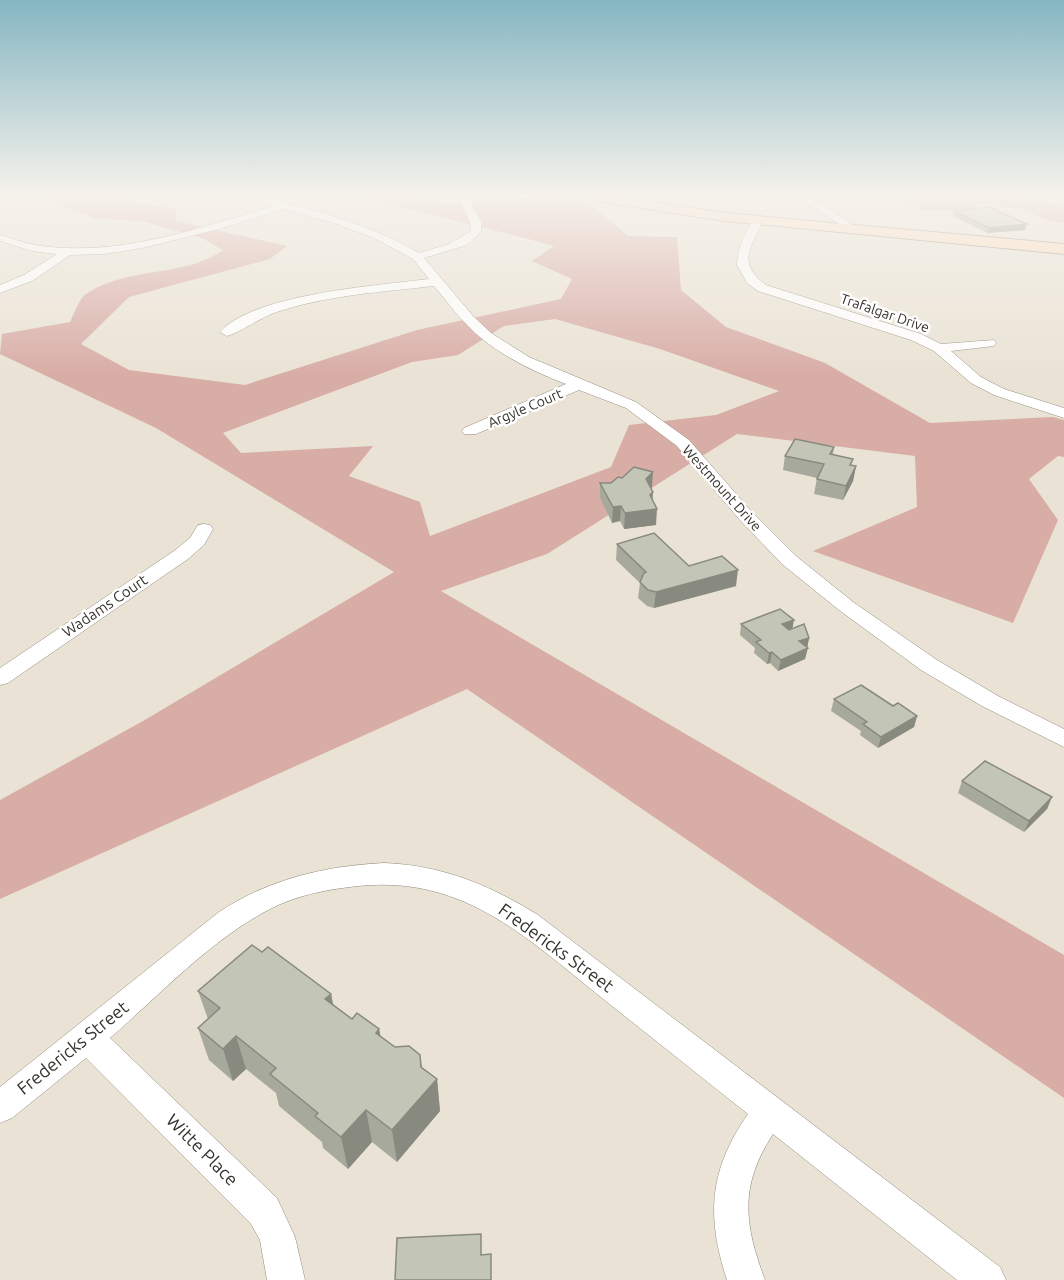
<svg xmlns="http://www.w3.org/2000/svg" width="1064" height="1280" viewBox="0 0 1064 1280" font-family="Ubuntu,sans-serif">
  <rect width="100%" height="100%" fill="#eae3d5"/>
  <g fill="#d8ada6" fill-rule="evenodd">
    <path d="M38 196H122L145 205 176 208V221L287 246 270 259 129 297 81 344 129 370 245 385 417 330 561 299 572 279 532 261 554 246C491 228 427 216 365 196H411L443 204 551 196 590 204 628 236 677 237 681 290 726 327 825 363 930 423 1053 417 1064 420V457L1058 456 1029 479 1058 520 1013 623 813 551 917 507 915 456 737 434 547 554 441 591 1064 955V1098L467 689 0 899V800L143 721 394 572 156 428 0 354 2 334 70 322C74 314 79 299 86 294 127 266 184 278 223 250L202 238 145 222 94 218ZM555 319 660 349 779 391 716 415 629 425 611 467 430 536 420 502 349 476 373 446 241 453 223 433 412 362 458 355 504 326Z"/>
    <path d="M919 196C956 196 1036 188 1064 210V223L1050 221 1021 209 979 204 968 210H922L906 201Z"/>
  </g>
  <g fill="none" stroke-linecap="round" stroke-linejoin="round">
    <defs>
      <g id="street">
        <path d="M241 196C260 195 278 201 296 206 339 217 380 230 419 253L449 244 471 231 469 218 457 196H467L481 222V232L467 245 424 258 473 316 491 333 529 357 636 402 689 440 751 511 796 556 853 602 937 660 998 696 1064 729V747L982 706 921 670 839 610 782 564 739 519 677 446 626 408 579 390 476 434H464L462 431 464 428 566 384C537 373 505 358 481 338 463 323 449 304 434 286 382 292 328 295 277 312 261 317 241 332 227 336L220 332C253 294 380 285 429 279L413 259 374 238 331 222 284 209 219 229 142 248 104 254 70 255 32 281 0 293V285L24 275 57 254 32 251 0 241V235C12 238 23 243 35 245 115 258 197 229 273 206Z"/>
        <polygon points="796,196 808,196 859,229 854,232 850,231"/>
        <path d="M758 218 763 221C750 249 737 263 766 285L921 334 941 344 994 340 996 343 994 346 951 351 981 377 1004 389 1064 408V418L994 395 971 383 934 351 911 340 758 291 747 283 737 265C737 252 746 224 758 218Z"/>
        <polygon points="204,524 210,525 213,529 204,545 188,559 8,683 0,685 0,668 174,551 190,538 198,525"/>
        <path d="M384 863C441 865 490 885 538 915L1000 1267 1006 1280H957L773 1134C739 1186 744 1224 765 1280H727C706 1216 709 1170 748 1114 699 1075 651 1037 602 998 523 935 460 872 350 887 324 890 296 896 272 908 211 939 161 994 110 1038L277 1198 295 1237 305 1280H267L260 1240 251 1224 86 1058 12 1118 0 1123V1087L219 912C269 879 325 866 384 863Z"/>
      </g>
      <polygon id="secondary" points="582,196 615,196 725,213 1064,244 1064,254 725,221 589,200"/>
    </defs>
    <use href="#street" stroke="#938d7f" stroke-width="1"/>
    <use href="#secondary" stroke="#938d7f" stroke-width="2"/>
    <use href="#street" fill="#fff" fill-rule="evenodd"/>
    <use href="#secondary" fill="#ffddbd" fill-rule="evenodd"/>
  </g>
  <g fill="#a8a99d">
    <polygon points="954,211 1025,230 987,233 953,216"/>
    <polygon points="834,447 833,455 852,466 856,466 853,481 843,500 814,494 817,478 783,470 785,456"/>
    <polygon points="600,483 611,483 652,487 651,488 656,525 624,529 620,521 612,523 600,498"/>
    <polygon points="617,544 689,566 736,586 654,608 647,606 638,598 640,583 616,560"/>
    <polygon points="741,624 792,629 809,638 805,659 778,671 770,663 767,664 754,653 755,648 740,635"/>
    <polygon points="834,699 893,706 917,716 914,727 878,748 860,735 861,731 831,711"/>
    <polygon points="962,781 1052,797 1047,809 1024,832 958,793"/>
    <polygon points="262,952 331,994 333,1004 352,1019 379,1029 381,1037 395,1047 420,1055 422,1068 437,1079 440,1111 397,1162 372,1142 348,1169 323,1148 322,1142 279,1106 276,1093 246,1069 233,1081 209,1060 198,1028 208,1019 198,991"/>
  </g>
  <g fill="#888a7f">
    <polygon points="1027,224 1025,230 987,233 989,228"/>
    <polygon points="856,466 853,481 843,500 846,486"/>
    <polygon points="653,472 652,487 645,494 646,479"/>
    <polygon points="653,492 652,507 650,495"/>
    <polygon points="621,506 620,521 612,523 613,507"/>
    <polygon points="657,509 656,525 624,529 625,513"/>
    <polygon points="738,570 736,586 654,608 656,592"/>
    <polygon points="794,620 792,631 780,635 782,624"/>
    <polygon points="809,638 807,649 799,641"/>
    <polygon points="808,648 805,659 778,671 781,660"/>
    <polygon points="772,652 770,663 767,664 769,653"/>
    <polygon points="917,716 914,727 878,748 881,737"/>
    <polygon points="1052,797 1047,809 1024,832 1029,821"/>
    <polygon points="331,994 337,1026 325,999"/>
    <polygon points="379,1029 384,1062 376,1033"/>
    <polygon points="236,1036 246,1069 233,1081 223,1049"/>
    <polygon points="420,1055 424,1087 437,1079 440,1111 397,1162 392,1130"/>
    <polygon points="366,1110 372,1142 348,1169 341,1137"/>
  </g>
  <g fill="#c3c5b6" stroke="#888a7f" stroke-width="1.5">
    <polygon points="989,207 1027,224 989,228 954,211"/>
    <polygon points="795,439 834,447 830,454 853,459 850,465 856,466 846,486 817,479 824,464 785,456"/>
    <polygon points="634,467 653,472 646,479 653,492 650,495 657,509 625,513 621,506 613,507 600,483 611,483 618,477 622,478"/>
    <polygon points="654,533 689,566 722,556 738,570 656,592 648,590 640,582 644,573 646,572 617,544"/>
    <polygon points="780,609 794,620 782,624 789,630 804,624 809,638 799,641 808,648 781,660 772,652 769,653 756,642 761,640 741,624"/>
    <polygon points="861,685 893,706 898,703 917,716 881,737 863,724 867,722 834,699"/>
    <polygon points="985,761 1052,797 1029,821 962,781"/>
    <polygon points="252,945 262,952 268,947 331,994 325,999 352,1019 357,1013 379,1029 376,1033 395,1047 409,1046 420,1055 421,1067 437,1079 392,1130 366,1110 341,1137 315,1116 318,1113 270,1074 276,1068 236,1036 223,1049 198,1028 220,1008 198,991"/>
    <polygon points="481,1234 481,1255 491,1254 491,1280 395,1280 397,1238"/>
  </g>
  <linearGradient id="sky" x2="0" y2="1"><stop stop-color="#85b6c2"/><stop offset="0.52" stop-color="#f6f2ec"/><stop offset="1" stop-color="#f6f2ec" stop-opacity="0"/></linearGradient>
  <rect width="1064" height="375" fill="url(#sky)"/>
  <g text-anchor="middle" stroke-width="5" stroke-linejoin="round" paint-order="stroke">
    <g font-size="14" fill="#36332d" stroke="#fff">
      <text transform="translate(885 313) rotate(19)" y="5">Trafalgar Drive</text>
      <text transform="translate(525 408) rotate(-23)" y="5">Argyle Court</text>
      <text transform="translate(722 488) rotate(48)" y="5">Westmount Drive</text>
    </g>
    <g font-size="15" fill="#36332d" stroke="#fff">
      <text transform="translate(105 606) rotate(-34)" y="5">Wadams Court</text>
    </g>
    <g font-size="18" fill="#36332d" stroke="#fff">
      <text transform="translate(556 948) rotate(36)" y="6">Fredericks Street</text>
      <text transform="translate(73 1048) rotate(-39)" y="6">Fredericks Street</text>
      <text transform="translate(202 1150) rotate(45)" y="6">Witte Place</text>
    </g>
  </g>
</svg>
